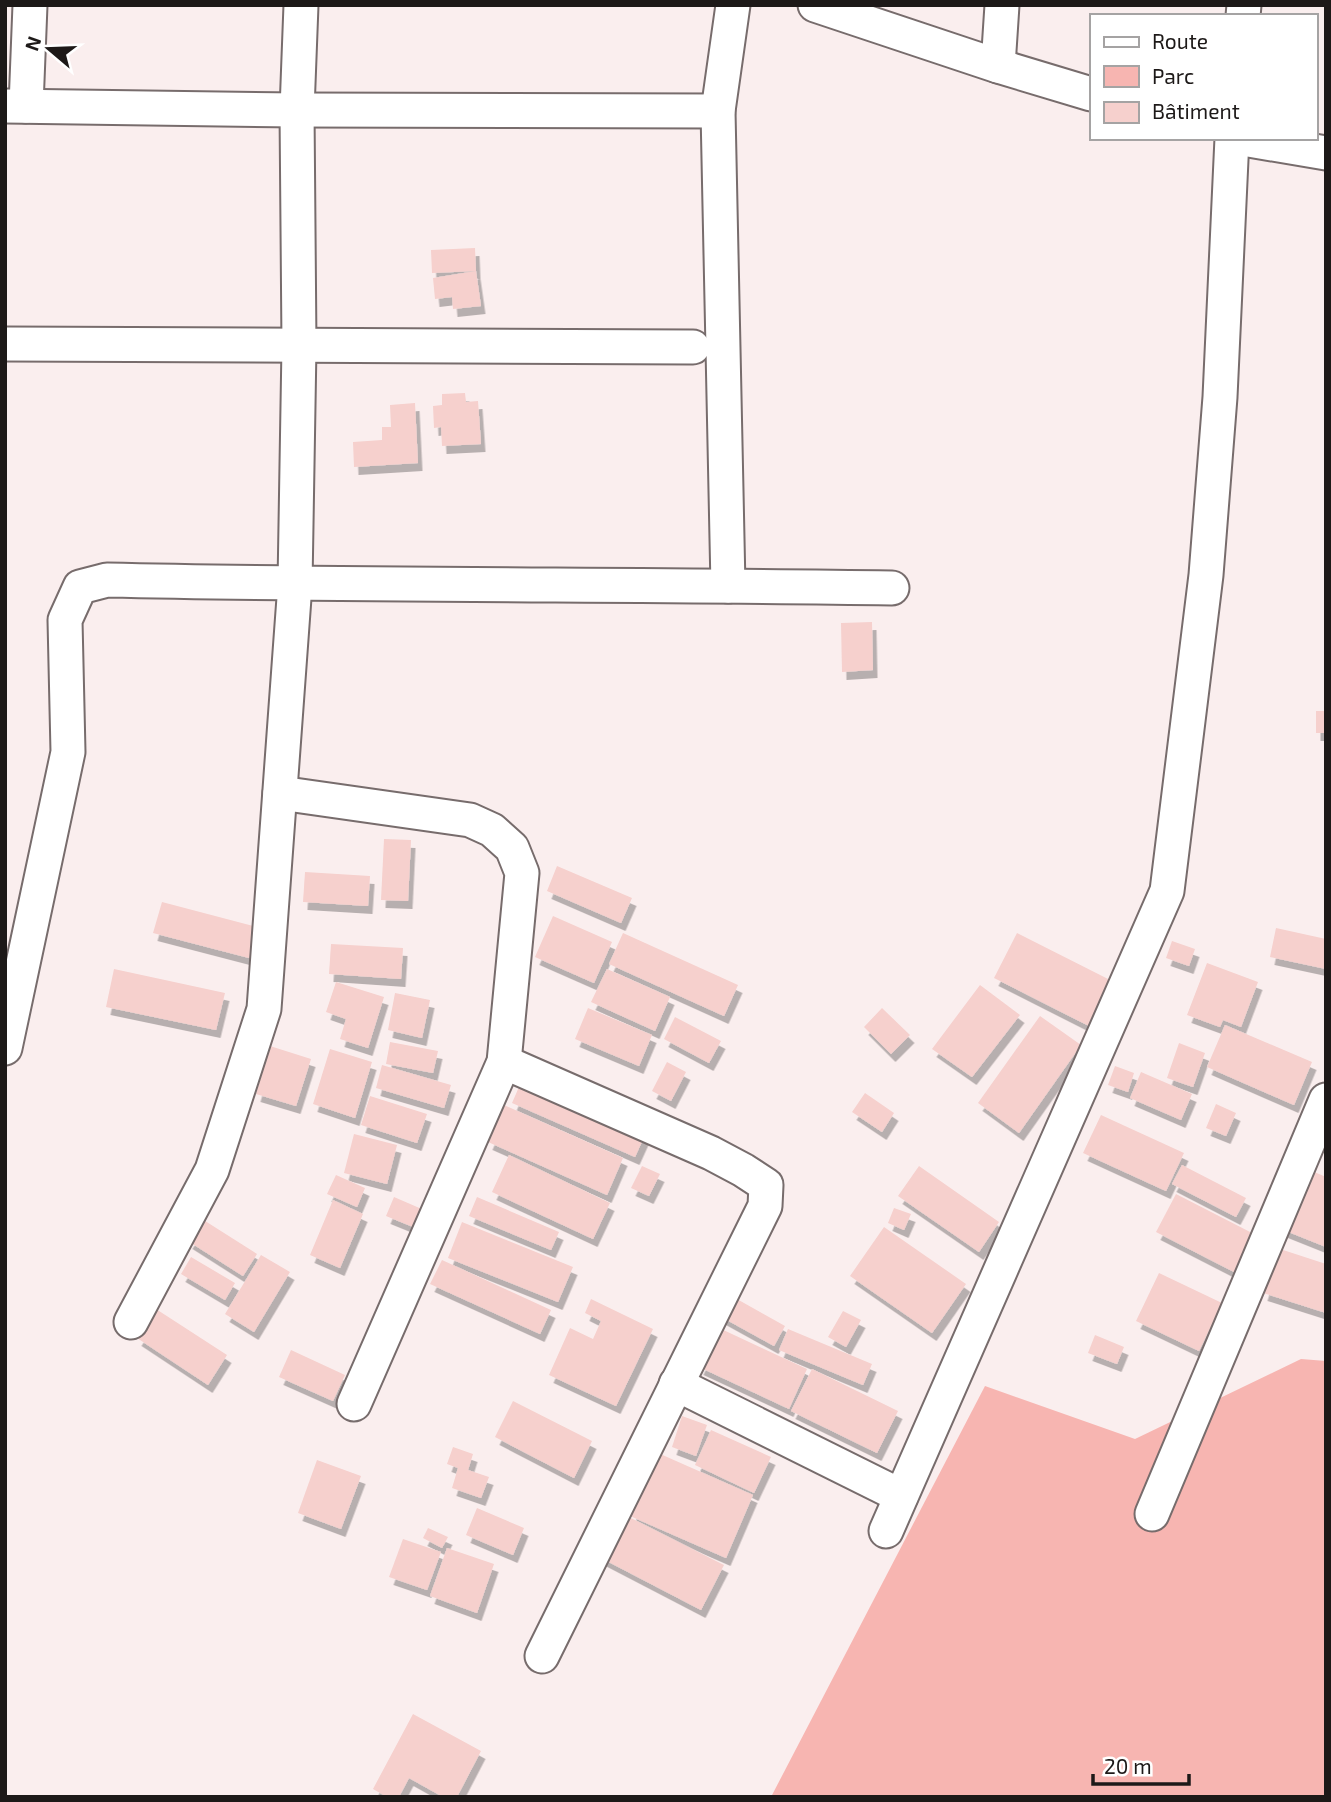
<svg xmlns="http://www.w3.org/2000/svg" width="1331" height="1802" viewBox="0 0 1331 1802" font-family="'Exo 2',sans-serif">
  <defs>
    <filter id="shadow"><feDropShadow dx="4.5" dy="8" stdDeviation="0" flood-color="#0004"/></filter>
  </defs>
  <rect width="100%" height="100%" fill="#faeeee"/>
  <polygon fill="#f7b5b1" points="1301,1359 1326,1361 1326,1797 771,1797 985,1386 1135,1439"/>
  <g fill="#f6d0cd" filter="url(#shadow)">
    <polygon points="475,248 476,271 481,306 453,309 452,297 435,299 433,278 476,271 432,273 431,250"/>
    <polygon points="465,393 466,402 478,401 481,444 442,446 441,427 434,428 433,406 442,405 442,394"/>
    <polygon points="415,403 418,463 354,467 353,442 382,440 382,427 391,427 390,405"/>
    <polygon points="872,622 873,670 842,672 841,623"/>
    <rect x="1316" y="711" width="10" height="22"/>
    <polygon points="384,839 411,840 408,901 381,900"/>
    <polygon points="557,866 632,898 621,923 547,891"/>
    <polygon points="305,872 370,876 368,906 303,902"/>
    <polygon points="162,902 257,927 249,958 153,933"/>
    <polygon points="553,916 612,942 594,983 535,957"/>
    <polygon points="1276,928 1326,939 1326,969 1270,957"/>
    <polygon points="623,933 738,985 724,1016 609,964"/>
    <polygon points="1017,933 1114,982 1091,1027 994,978"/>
    <polygon points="1172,941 1195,949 1189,966 1166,958"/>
    <polygon points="331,944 403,948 401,979 329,974"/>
    <polygon points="1207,963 1258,982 1241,1027 1223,1020 1220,1027 1187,1015"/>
    <polygon points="114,969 225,993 216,1030 106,1007"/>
    <polygon points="607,969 670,997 655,1031 591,1002"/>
    <polygon points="336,982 384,997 368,1048 340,1039 346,1019 326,1012"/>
    <polygon points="980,985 1020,1015 972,1077 932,1049"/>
    <polygon points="395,993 430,1000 422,1038 388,1030"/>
    <polygon points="588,1008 652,1035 639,1066 575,1039"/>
    <polygon points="882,1008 910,1035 891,1054 864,1027"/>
    <polygon points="1040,1016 1081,1045 1019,1133 978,1103"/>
    <polygon points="675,1017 721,1041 709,1063 664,1039"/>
    <polygon points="1225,1025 1312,1062 1294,1105 1207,1067"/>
    <polygon points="390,1042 438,1051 433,1073 386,1064"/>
    <polygon points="1179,1043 1205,1053 1193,1087 1167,1078"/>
    <polygon points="270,1046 311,1059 296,1106 256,1094"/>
    <polygon points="330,1049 372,1062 355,1118 313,1104"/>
    <polygon points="667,1062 686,1072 671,1101 652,1091"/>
    <polygon points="382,1065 451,1085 444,1108 376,1088"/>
    <polygon points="1115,1066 1134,1073 1128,1092 1108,1085"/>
    <polygon points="1141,1072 1192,1094 1181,1120 1130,1098"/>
    <polygon points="522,1080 645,1135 635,1157 512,1103"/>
    <polygon points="865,1093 894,1113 882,1132 852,1112"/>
    <polygon points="370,1096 427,1114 417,1143 361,1125"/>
    <polygon points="1216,1104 1236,1113 1226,1136 1206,1128"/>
    <polygon points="504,1105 623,1158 607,1195 488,1142"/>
    <polygon points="1101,1115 1184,1153 1166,1191 1083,1153"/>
    <polygon points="354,1134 397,1145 387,1184 344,1173"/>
    <polygon points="509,1155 610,1203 593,1239 492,1192"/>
    <polygon points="1182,1165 1246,1198 1236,1217 1172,1184"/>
    <polygon points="642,1166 660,1174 649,1196 631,1188"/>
    <polygon points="919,1166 999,1222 979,1252 898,1196"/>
    <polygon points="1305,1168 1326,1177 1326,1247 1281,1229"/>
    <polygon points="336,1175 365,1188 357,1207 327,1194"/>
    <polygon points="1176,1194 1254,1234 1234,1272 1156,1232"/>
    <polygon points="394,1197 431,1213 423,1231 386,1216"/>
    <polygon points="477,1197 559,1232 551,1250 469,1216"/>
    <polygon points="333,1200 363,1214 340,1268 310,1255"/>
    <polygon points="894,1208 911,1214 904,1230 888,1223"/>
    <polygon points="202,1219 257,1254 243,1276 188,1241"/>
    <polygon points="462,1222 573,1267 558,1302 448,1258"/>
    <polygon points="884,1227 966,1284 932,1333 850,1276"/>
    <polygon points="1277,1248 1326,1264 1326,1313 1263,1293"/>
    <polygon points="261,1255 290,1272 254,1332 225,1314"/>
    <polygon points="191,1257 235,1283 225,1300 181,1274"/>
    <polygon points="442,1260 551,1310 540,1334 430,1284"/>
    <polygon points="1159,1273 1222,1303 1199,1351 1136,1321"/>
    <polygon points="728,1294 785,1326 774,1346 716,1314"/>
    <polygon points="591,1299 653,1329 616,1406 549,1375 570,1328 593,1339 601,1321 585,1313"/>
    <polygon points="156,1309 227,1355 208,1385 137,1338"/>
    <polygon points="843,1311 861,1320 846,1347 828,1337"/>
    <polygon points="717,1327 807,1369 789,1409 699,1367"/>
    <polygon points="788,1329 872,1364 863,1385 779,1350"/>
    <polygon points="1095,1335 1124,1347 1117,1364 1088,1353"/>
    <polygon points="291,1350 345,1375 333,1401 279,1377"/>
    <polygon points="812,1369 898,1411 877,1453 791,1411"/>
    <polygon points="513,1401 592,1441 574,1478 495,1437"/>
    <polygon points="682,1416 707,1425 696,1456 672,1447"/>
    <polygon points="711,1430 771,1457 754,1493 695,1465"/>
    <polygon points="453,1447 473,1454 468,1470 489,1477 481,1498 452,1488 458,1468 447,1464"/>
    <polygon points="658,1453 753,1495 726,1558 630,1516"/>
    <polygon points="317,1460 361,1476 341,1529 298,1513"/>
    <polygon points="477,1508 524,1528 513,1555 466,1535"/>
    <polygon points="623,1514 724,1565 701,1610 601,1558"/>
    <polygon points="428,1528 448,1537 442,1548 423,1538"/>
    <polygon points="403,1539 441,1552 427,1590 389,1577"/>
    <polygon points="447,1548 494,1564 477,1613 430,1596"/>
    <polygon points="413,1714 481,1751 457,1797 443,1797 409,1778 399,1797 387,1797 373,1789"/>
  </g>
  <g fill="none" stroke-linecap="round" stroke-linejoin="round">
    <defs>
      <g id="street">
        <polyline points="815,5 998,66 1091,94"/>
        <polyline points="1243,16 1244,5"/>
        <polyline points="998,66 1002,5"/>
        <polyline points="5,106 297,110 718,111"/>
        <polyline points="26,106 30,5"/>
        <polyline points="1237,138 1326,153"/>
        <polyline points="5,344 693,347"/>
        <polyline points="728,586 718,111 733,5"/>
        <polyline points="280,793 470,820 492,830 512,848 522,873 504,1062 354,1404"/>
        <path d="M5 1048 68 752 65 620 80 587 107 580C368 586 630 584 892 588"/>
        <polyline points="504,1062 711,1153 743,1170 766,1185 765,1206 542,1656"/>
        <polyline points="131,1322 212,1170 264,1009 295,584 299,346 297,110 301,5"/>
        <polyline points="676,1384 901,1496"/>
        <polyline points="1152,1514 1326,1100"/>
        <polyline points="886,1531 1167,891 1206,575 1220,397 1232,138"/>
      </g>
    </defs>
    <use href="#street" stroke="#776c6c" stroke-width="37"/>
    <use href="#street" stroke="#fff" stroke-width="33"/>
  </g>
  <rect width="1331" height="1802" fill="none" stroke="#1d1918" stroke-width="14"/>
  <rect x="1090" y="14" width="228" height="126" fill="#ffffff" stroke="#a5a3a3" stroke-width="2"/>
  <rect x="1104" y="37" width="35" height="10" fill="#ffffff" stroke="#a5a3a3" stroke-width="2"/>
  <text x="1152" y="49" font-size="21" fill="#1d1918">Route</text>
  <rect x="1104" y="66" width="35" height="21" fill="#f7b5b1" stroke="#a5a3a3" stroke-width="2"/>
  <text x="1152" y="84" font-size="21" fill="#1d1918">Parc</text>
  <rect x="1104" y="102" width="35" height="21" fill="#f6d0cd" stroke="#a5a3a3" stroke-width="2"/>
  <text x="1152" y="119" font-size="21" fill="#1d1918">Bâtiment</text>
  <g transform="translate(49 49) rotate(289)" stroke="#ffffff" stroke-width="5" paint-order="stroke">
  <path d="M0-5L12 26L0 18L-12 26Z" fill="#1d1918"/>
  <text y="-10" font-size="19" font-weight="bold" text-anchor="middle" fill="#1d1918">N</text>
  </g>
  <path d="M1093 1774v10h96v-10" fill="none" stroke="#1d1918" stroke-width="3.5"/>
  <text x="1104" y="1774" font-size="21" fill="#1d1918" stroke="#ffffff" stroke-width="5" paint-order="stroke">20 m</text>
</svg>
